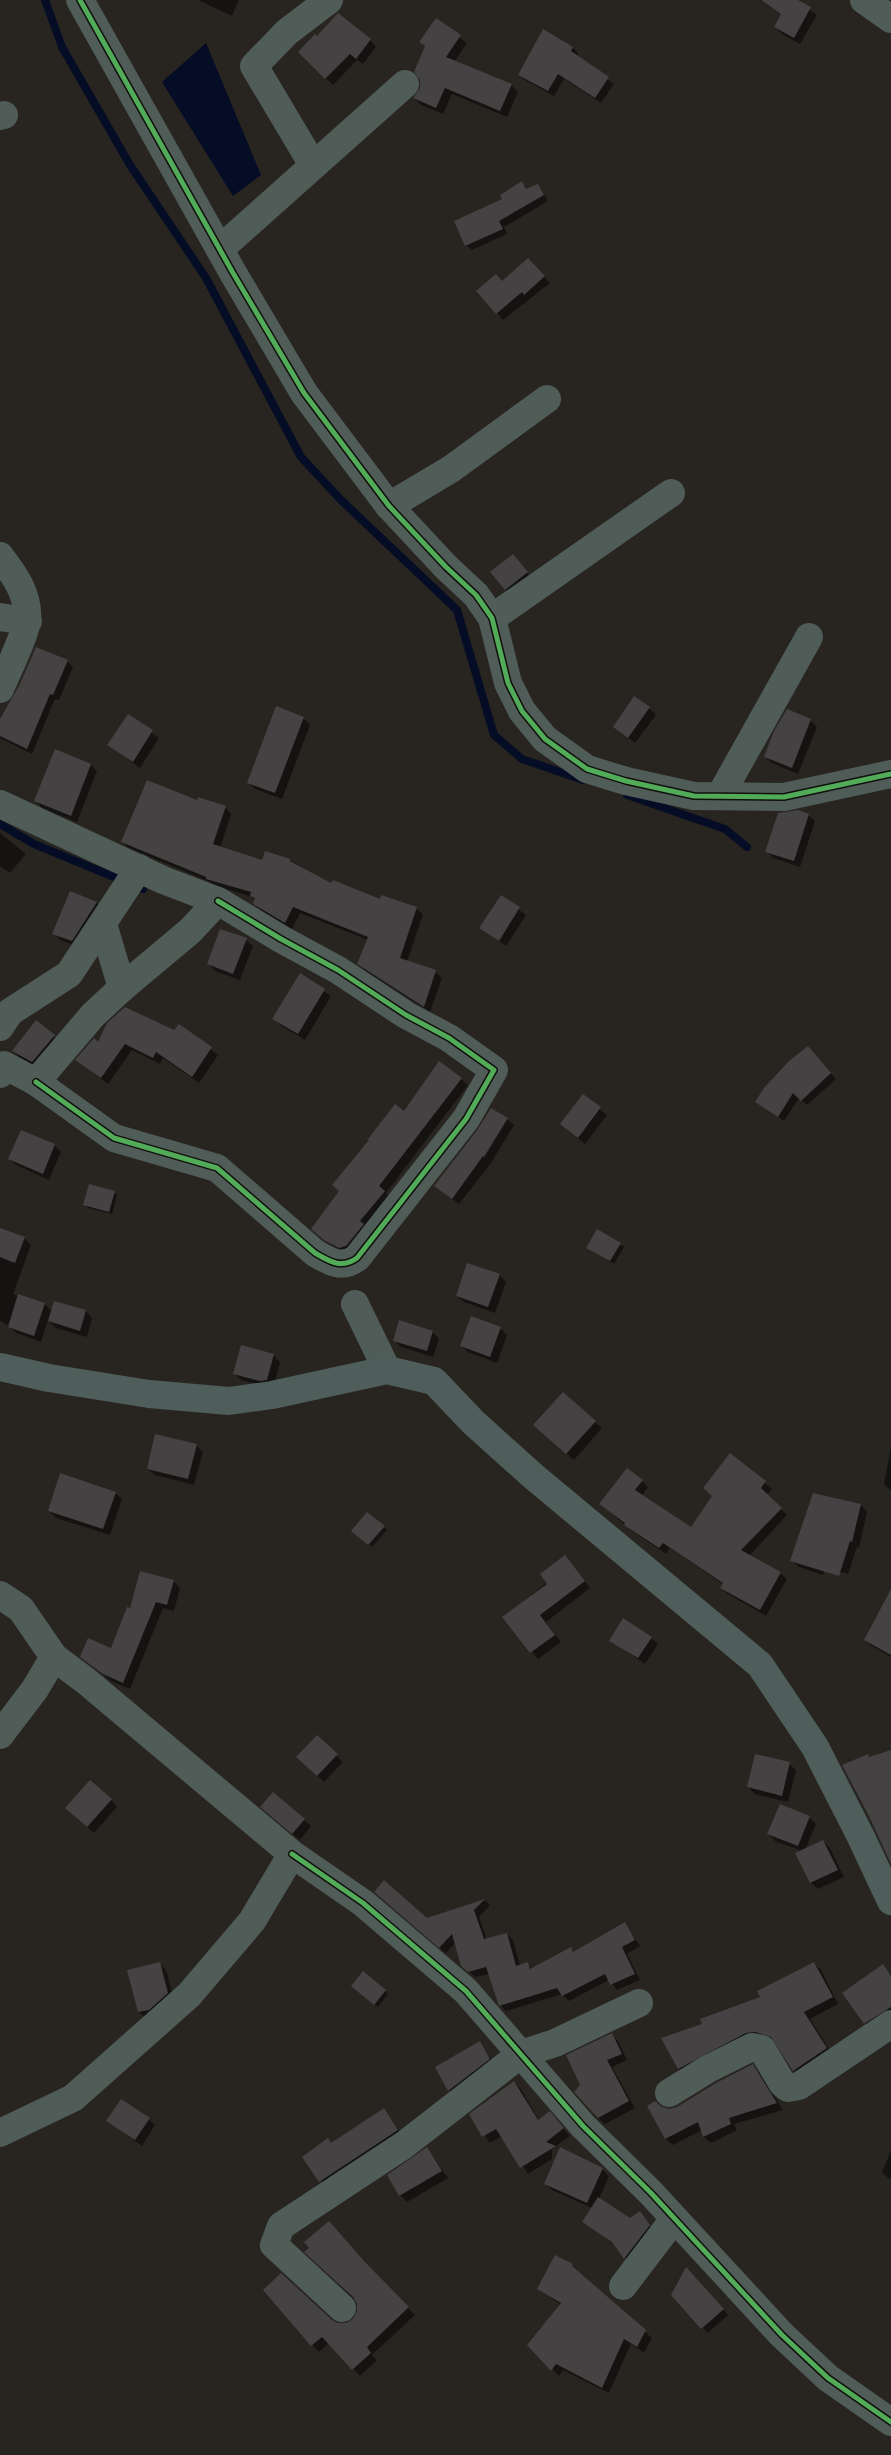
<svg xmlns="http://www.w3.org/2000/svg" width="891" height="2455" viewBox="0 0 891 2455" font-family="'IBM Plex Sans',sans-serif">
  <rect width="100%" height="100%" fill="#282520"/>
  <polygon fill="#040c26" points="206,43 261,175 233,196 162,82"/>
  <g fill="#0007">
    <polygon points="198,0 239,0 232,16"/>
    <polygon points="760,0 795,0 817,15 800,44 782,34 775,27 782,15"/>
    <polygon points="437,20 467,43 454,62 511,85 518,92 507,117 452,94 443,114 421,105 414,98 421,89 426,47 421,42"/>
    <polygon points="370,40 376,47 363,64 357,60 333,85 299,52"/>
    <polygon points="573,48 578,53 577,57 614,84 601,103 564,79 554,96 525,80 519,75"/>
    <polygon points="521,183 528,190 538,185 548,201 504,227 507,234 472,250 466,245"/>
    <polygon points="535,266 550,283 503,320 497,313 503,282"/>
    <polygon points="519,562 533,580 512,596 506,589"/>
    <polygon points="67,661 73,667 59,700 55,699 32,754 0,738 0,721 22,685"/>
    <polygon points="649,708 656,715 635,743 614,727"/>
    <polygon points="128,716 159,738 140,768 109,745"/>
    <polygon points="303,718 310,725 282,799 255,789 248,782"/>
    <polygon points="810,720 817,727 798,774 772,763 765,757"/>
    <polygon points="91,765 97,771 77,822 42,808 36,801"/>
    <polygon points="198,802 225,807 231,814 220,848 262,861 290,860 332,885 381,901 416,908 423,914 407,962 435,972 442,978 430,1012 365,970 359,964 368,940 300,913 292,929 261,910 254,903 256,900 252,897 214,885 210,882 129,848 122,842"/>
    <polygon points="808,815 815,821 800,867 773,858 767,851"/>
    <polygon points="0,833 26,854 10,873 0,866"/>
    <polygon points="70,892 97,903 103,909 79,947 60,940 54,933"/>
    <polygon points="502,897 526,915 506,946 481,928"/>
    <polygon points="246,940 253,946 240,980 215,971 209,964"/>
    <polygon points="300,975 331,996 305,1040 280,1025 274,1018"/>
    <polygon points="37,1022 61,1043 39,1068 20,1058 13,1051"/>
    <polygon points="179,1025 218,1055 199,1083 163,1058 160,1064 132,1050 108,1084 77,1060 99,1043 175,1032"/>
    <polygon points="813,1054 836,1079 807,1105 799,1098 784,1121 757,1102"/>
    <polygon points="461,1079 468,1085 386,1193 391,1198 353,1252 341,1251 319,1235 340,1192 371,1140 404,1113"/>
    <polygon points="583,1096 607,1115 585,1144 561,1124"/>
    <polygon points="507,1119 514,1125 491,1163 459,1204 435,1186"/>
    <polygon points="54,1145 61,1152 49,1180 16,1165 10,1159"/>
    <polygon points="114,1192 117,1195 112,1214 88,1208 85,1205"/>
    <polygon points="0,1230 24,1238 31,1245 13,1294 44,1304 52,1311 55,1302 86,1311 92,1318 87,1337 56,1328 48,1320 41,1342 16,1333 9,1326 0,1321"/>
    <polygon points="598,1230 624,1247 614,1264 591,1250"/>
    <polygon points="499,1275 506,1282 495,1313 464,1302 457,1296"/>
    <polygon points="500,1328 507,1335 497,1363 468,1352 462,1346"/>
    <polygon points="433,1332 439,1339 433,1357 401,1347 394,1340"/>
    <polygon points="273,1355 280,1362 274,1386 268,1387 241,1380 234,1373"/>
    <polygon points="595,1422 602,1428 574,1460 542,1432"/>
    <polygon points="196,1445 203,1452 194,1485 155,1475 148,1469"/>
    <polygon points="891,1447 891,1491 884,1484"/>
    <polygon points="730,1455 772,1489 767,1495 787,1515 749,1556 780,1573 787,1579 766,1616 728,1594 721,1588 723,1584 670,1548 666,1554 632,1531 601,1504 642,1481 648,1487 642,1496 691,1529 713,1496"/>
    <polygon points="115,1493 122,1499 110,1535 56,1518 49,1511"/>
    <polygon points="861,1505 867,1512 859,1548 857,1547 848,1574 826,1568 823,1575 799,1567 792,1560"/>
    <polygon points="384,1527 387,1530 372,1547 356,1534"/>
    <polygon points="571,1563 590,1588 546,1622 561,1642 538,1659 504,1617"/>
    <polygon points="173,1581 180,1588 174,1611 163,1608 130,1689 111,1681 82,1657 111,1649 131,1610"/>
    <polygon points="891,1608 891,1657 872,1646 865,1640"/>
    <polygon points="651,1638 658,1644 645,1664 611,1640"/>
    <polygon points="317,1737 343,1762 324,1782 298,1757"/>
    <polygon points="789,1764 796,1770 788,1802 755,1794 748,1787"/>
    <polygon points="273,1793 311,1826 300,1840 269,1814"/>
    <polygon points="111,1800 117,1807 94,1833 73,1815"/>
    <polygon points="809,1817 816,1824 805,1850 823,1841 830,1848 844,1877 818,1889 811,1883 797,1854 802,1851 775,1841 769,1834"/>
    <polygon points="382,1898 427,1919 484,1900 490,1905 479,1917 487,1940 507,1934 513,1940 520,1966 527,1964 532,1969 571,1949 575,1953 625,1924 640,1946 627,1954 640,1980 617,1990 609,1980 569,2001 562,1994 506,2011 500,2005 490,1974 475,1977 462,1965 456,1942 446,1953"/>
    <polygon points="159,1963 166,1970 174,2000 145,2018 139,2012"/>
    <polygon points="814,1963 821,1970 838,2004 810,2019 833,2055 801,2077 794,2070 778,2044 773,2040 752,2039 685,2075 679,2069 704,2025 762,1998"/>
    <polygon points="883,1966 891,1975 891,2017 871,2030 864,2023"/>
    <polygon points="363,1973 388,1994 378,2007 356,1989"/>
    <polygon points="612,2035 618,2041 627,2060 612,2067 635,2108 605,2124 598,2118 581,2085"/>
    <polygon points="480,2043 496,2066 456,2097 449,2090"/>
    <polygon points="752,2066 759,2072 783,2110 734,2124 737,2130 711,2143 704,2137 702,2130 673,2145 666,2139 648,2106 670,2110 677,2108"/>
    <polygon points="514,2082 521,2089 539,2121 556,2120 570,2136 552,2149 552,2159 528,2174 502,2136 490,2143 470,2115"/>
    <polygon points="384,2110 404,2137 327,2188 303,2157 331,2144"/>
    <polygon points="149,2119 155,2125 142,2146 108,2121"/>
    <polygon points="427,2148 448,2178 407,2202 400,2195"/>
    <polygon points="891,2150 891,2180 882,2173"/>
    <polygon points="602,2169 609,2176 599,2199 630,2219 640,2213 655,2232 630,2264 616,2245 583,2221 592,2208 552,2190 545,2184"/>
    <polygon points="306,2252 369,2269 415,2315 372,2355 377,2360 360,2376 329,2343 319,2352 312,2345 331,2320 338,2324 346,2324 355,2319 359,2311 358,2303"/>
    <polygon points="572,2265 578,2273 652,2338 644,2353 631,2344 609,2393 563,2370 559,2376 529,2345 561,2305 539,2289"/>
    <polygon points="692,2274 728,2315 708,2333 673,2295"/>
  </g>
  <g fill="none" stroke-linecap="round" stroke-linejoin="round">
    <g stroke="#040c26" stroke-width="8">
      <polyline points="45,0 62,47 130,165 206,278 301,457 341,500 457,610 494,735 522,759 583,780"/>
      <polyline points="627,795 725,829 747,847"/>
      <polyline points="0,824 34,844 143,889"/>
    </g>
  </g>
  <g fill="#444242">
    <polygon points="761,0 798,0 811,7 794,38 774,27 781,14"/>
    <polygon points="338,13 371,39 356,59 350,54 325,79 298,52 315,34 317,36"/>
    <polygon points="436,18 461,35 446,57 512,84 500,111 445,88 436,108 413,98 420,88 420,80 414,72 425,46 419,42"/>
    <polygon points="543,29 573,47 571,51 609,77 595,98 558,74 548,91 518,75"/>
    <polygon points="522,181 526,189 538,184 544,195 499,221 503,229 465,246 454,221 502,199 500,195"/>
    <polygon points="528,258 545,276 524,295 522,292 496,314 476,291 496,274 502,281"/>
    <polygon points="513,554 528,572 505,590 490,572"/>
    <polygon points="36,647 68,660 53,695 50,694 27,749 0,736 0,719 20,684"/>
    <polygon points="634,696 650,707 628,738 613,727"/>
    <polygon points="276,706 304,717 275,793 247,783"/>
    <polygon points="787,709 811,719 792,768 764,757 774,731"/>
    <polygon points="128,714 153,730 133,762 107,745"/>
    <polygon points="55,749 91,764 71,816 34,801"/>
    <polygon points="147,780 197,800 198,797 226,806 213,844 262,860 265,851 290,859 290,861 331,883 333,880 380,899 381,895 417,907 400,958 436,970 424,1007 357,964 368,937 293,907 285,923 253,904 255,898 250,896 251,892 206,879 206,877 121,842"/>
    <polygon points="798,810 809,814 794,861 765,852 778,813"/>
    <polygon points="70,891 97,902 72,941 52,934"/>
    <polygon points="501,895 520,907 499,941 479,928"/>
    <polygon points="220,929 247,938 233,974 207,964"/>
    <polygon points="300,973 325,989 298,1034 272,1019"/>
    <polygon points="125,1007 174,1030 179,1024 212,1047 192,1077 156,1052 153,1058 125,1044 101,1078 75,1060 94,1038 98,1042 107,1023"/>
    <polygon points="36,1020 55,1035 32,1062 12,1051"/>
    <polygon points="808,1046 831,1073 801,1101 793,1093 778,1117 755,1102 764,1088 789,1061"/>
    <polygon points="439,1061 462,1078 379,1186 385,1191 360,1221 364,1224 346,1246 339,1248 324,1240 311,1229 339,1191 332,1185 369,1140 368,1139 395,1104 404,1111"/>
    <polygon points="583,1094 601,1107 578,1138 560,1124"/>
    <polygon points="491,1108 508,1118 484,1157 483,1156 452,1199 434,1186 478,1129"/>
    <polygon points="21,1130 55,1144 43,1174 8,1159"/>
    <polygon points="89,1184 115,1191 109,1212 83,1205"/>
    <polygon points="0,1228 25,1237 15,1263 0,1257"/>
    <polygon points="597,1229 621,1243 610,1261 586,1248"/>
    <polygon points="467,1263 500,1274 488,1307 456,1296"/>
    <polygon points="18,1294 45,1303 34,1336 8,1327"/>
    <polygon points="54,1301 86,1310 80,1331 48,1321"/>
    <polygon points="471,1316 501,1327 490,1357 460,1346"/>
    <polygon points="399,1320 433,1331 427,1351 393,1341"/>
    <polygon points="241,1345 274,1354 267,1380 260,1381 233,1374"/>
    <polygon points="563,1392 596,1421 566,1454 533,1425"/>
    <polygon points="155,1434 197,1444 188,1479 147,1469"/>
    <polygon points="730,1453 766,1481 761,1488 782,1508 741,1550 781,1572 760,1610 720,1588 723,1583 663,1543 659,1548 624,1525 625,1523 599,1504 627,1468 643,1480 635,1490 691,1527 712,1496 703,1488"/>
    <polygon points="60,1473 116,1492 103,1529 48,1511"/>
    <polygon points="813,1493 861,1504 852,1542 850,1541 839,1576 790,1561"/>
    <polygon points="367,1512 385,1526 368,1545 351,1531"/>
    <polygon points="565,1555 585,1581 540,1615 555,1635 530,1653 502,1617 547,1584 540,1574"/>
    <polygon points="140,1571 174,1580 167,1605 156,1602 123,1683 103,1674 80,1657 88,1638 111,1648 127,1607 130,1608"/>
    <polygon points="891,1589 891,1655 864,1640"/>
    <polygon points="623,1618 652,1637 638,1658 609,1641"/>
    <polygon points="317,1735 338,1754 317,1776 296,1757"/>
    <polygon points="891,1750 891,1864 869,1816 842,1765 868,1754 869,1757"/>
    <polygon points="755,1754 790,1762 782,1796 747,1787"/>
    <polygon points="90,1780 112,1799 87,1827 65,1808"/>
    <polygon points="273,1792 305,1819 292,1834 260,1807"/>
    <polygon points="780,1804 810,1816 798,1846 767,1834"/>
    <polygon points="823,1840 838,1870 810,1883 795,1853"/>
    <polygon points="384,1880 427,1918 485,1899 474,1910 484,1939 507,1933 516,1966 528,1962 530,1969 571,1947 573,1952 625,1922 635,1940 622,1947 635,1974 610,1985 605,1974 562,1996 557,1988 499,2006 486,1967 468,1972 461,1966 452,1934 439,1948 374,1892"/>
    <polygon points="160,1962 168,1993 149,2010 138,2012 127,1970"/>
    <polygon points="814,1962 833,1997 804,2012 827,2048 793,2071 771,2037 755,2032 746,2033 678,2069 661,2038 702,2024 700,2019 760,1997 757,1991"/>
    <polygon points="883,1964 891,1976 891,2007 864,2024 842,1993"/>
    <polygon points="363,1971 386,1990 374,2005 351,1986"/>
    <polygon points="612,2033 622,2054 607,2060 629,2101 598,2118 574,2092 580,2085 566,2055"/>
    <polygon points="480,2041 490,2059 448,2091 435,2067"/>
    <polygon points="753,2064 777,2103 729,2118 731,2124 703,2137 698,2122 665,2139 647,2106 655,2101 662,2107 670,2109 677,2107 716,2083"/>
    <polygon points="514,2081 538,2120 550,2111 564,2128 546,2142 556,2146 520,2168 496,2129 482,2137 469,2114"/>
    <polygon points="121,2099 150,2118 135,2140 106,2121"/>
    <polygon points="384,2108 398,2130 319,2182 302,2157 328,2138 331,2143"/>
    <polygon points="427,2147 442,2171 399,2196 387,2175"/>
    <polygon points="560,2147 603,2168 587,2203 544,2184"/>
    <polygon points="598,2197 630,2218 640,2211 650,2225 624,2259 612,2242 582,2222"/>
    <polygon points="329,2221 363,2260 409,2307 367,2347 371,2353 352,2370 322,2337 311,2346 263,2290 281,2273 332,2320 338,2323 346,2323 353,2319 357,2311 357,2304 353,2297 304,2252 309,2248 304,2242"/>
    <polygon points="555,2255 573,2264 572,2266 646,2330 637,2347 624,2339 602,2388 556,2364 551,2371 527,2345 561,2303 537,2289"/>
    <polygon points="686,2267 724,2309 701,2329 671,2295"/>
  </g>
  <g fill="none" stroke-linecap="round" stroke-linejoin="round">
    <g stroke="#505c58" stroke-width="28">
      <polyline points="80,0 233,273 304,393 389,506 446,567 476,595 492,618 508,683 522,711 545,739 587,769 626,781 694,796 784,797 891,774"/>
      <polyline points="864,0 891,19"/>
      <polyline points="0,116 4,115"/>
      <polyline points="313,165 254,66 287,32 329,0"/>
      <polyline points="220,249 405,84"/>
      <polyline points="389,506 451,469 547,399"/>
      <path d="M0 556C14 574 29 595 27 619 27 631 6 675 0 689"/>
      <polyline points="0,617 28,621"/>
      <polyline points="492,618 671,493"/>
      <polyline points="720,796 809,637"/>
      <polyline points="0,804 163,880 218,901 190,931 122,988 93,1015 36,1082 4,1065 0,1074"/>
      <polyline points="103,924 122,988"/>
      <polyline points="0,1027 10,1012 69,974 139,868"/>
      <path d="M36 1082 114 1138 217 1168 315 1253C330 1262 342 1269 357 1258L466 1119 494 1070 449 1038 406 1015 338 970 281 939 218 901"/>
      <polyline points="355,1304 387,1370"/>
      <polyline points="0,1595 21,1609 54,1657 86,1681 292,1854 252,1921 189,1995 73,2098 0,2133"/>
      <polyline points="0,1735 35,1689 54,1657"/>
      <polyline points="292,1854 363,1903 466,1991 583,2126 651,2193 782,2335 828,2378 891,2422"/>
      <polyline points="669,2093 708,2069 752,2047 762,2049 782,2083 788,2088 799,2086 891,2024"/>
      <polyline points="623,2286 674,2219"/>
      <polyline points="342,2308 274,2245 281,2226 404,2145 521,2054 555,2043 639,2003"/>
    </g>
    <polyline stroke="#4f5e5b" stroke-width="28" points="0,1367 49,1378 149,1394 229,1401 272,1395 387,1370 434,1381 473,1422 533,1476 760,1665 815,1747 860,1835 891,1901"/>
    <defs>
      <g id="cycleway">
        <polyline points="80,0 233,273 304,393 389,506 446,567 476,595 492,618 508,683 522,711 545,739 587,769 626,781 694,796 784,797 891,774"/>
        <path d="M36 1082 114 1138 217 1168 315 1253C330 1262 342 1269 357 1258L466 1119 494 1070 449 1038 406 1015 338 970 281 939 218 901"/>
        <polyline points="292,1854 363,1903 466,1991 583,2126 651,2193 782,2335 828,2378 891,2422"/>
      </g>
    </defs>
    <use href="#cycleway" stroke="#120f0c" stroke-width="8"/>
    <use href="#cycleway" stroke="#51ab58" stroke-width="5"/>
  </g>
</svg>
